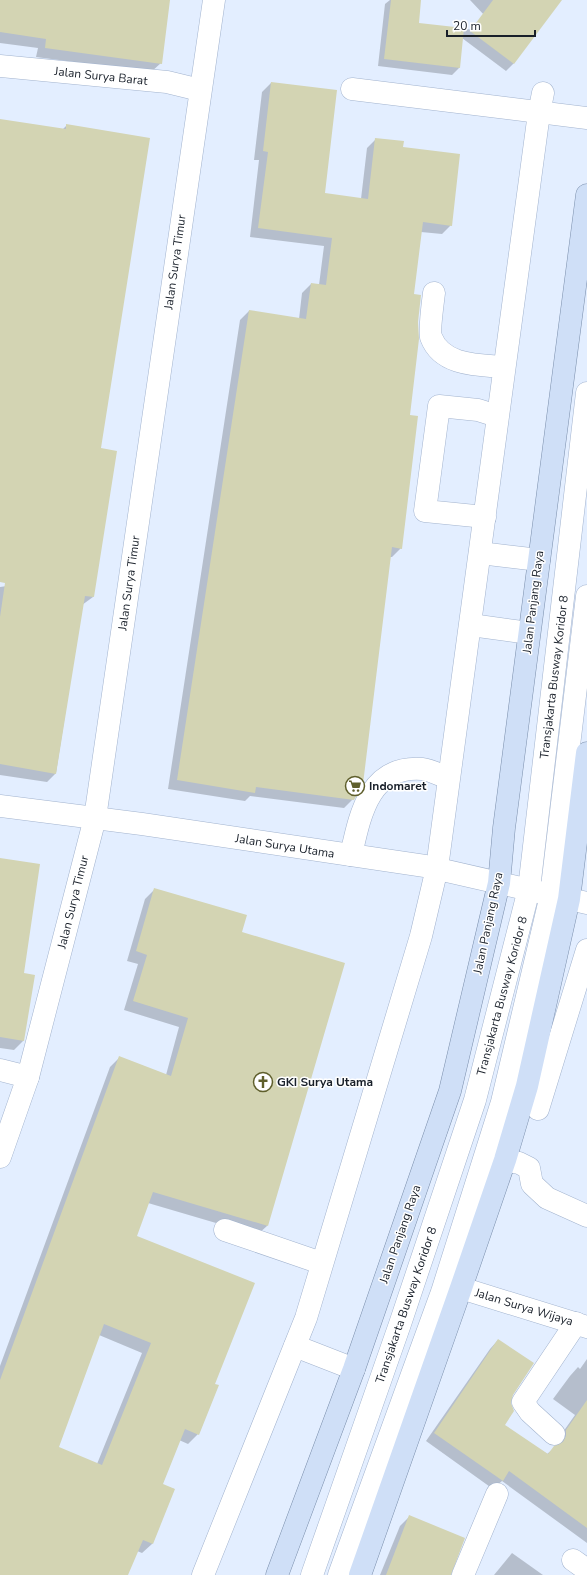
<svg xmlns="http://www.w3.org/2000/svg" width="587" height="1575" viewBox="0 0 587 1575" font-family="'Nunito Sans',sans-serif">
  <rect width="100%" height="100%" fill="#e3eeff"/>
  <g fill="#0003" fill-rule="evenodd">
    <polygon points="0,0 169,0 161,63 151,72 36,57 38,48 0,43"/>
    <polygon points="390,0 415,0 418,24 462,33 466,29 501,33 470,0 551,0 514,63 506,71 462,38 459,68 452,75 378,66 385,4"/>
    <polygon points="271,83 324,194 361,199 367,148 376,139 402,148 451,225 442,234 421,232 413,295 409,416 401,548 392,557 390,557 353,799 344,808 250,796 245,801 168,789 240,320 249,311 299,319 302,293 311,284 319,285 324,246 250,237 259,160 254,160 262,92"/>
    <polygon points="0,120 62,130 67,125 100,449 93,597 82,605 56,773 47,782 0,775 0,587 14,585 0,567"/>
    <polygon points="0,858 23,974 24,1040 14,1050 0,1048"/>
    <path d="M155 889 241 933 267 1226 257 1235 148 1203 136 1236 214 1384 217 1386 198 1434 188 1444 179 1440 162 1485 174 1489 152 1544 142 1553 137 1551 127 1575H0V1366L110 1067 119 1058 166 1075 179 1027 124 1010 138 964 127 961 145 899ZM99 1335 142 1353 97 1464 57 1448Z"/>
    <polygon points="498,1340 512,1395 503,1425 547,1454 558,1445 558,1439 575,1415 553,1399 570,1376 578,1367 580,1369 587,1359 587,1543 502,1481 493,1489 426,1441 490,1349"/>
    <polygon points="410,1516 450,1575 380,1575 400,1526"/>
    <polygon points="512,1553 543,1575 494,1575"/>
  </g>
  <g fill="#d3d4b3" fill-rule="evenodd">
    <polygon points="0,0 170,0 162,64 45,48 46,39 0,32"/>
    <polygon points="391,0 421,0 419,23 464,28 460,68 384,59"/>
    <polygon points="493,0 562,0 514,64 470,31"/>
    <polygon points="271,82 337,90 325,193 368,199 375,138 404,141 403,147 460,154 452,226 423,222 414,294 421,295 418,322 419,339 410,415 418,416 402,549 392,547 363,784 354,800 256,787 255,793 177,780 249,310 306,319 311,283 326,285 332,238 258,228 268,152 263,151"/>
    <polygon points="0,119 66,129 66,124 150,138 101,448 117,451 94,597 85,596 56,774 0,764 0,617 5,583 0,582"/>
    <polygon points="0,858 40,864 24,973 35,975 24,1041 0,1037"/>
    <path d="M154 888 247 915 242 932 345 963 268 1226 153 1192 137 1236 255 1283 215 1384 219 1385 199 1435 185 1429 163 1484 175 1489 153 1544 143 1540 128 1575H0V1380L119 1056 171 1076 188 1018 133 1001 147 955 136 951ZM104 1324 151 1343 102 1465 59 1447Z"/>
    <polygon points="498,1339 534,1363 513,1395 511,1403 514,1411 505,1425 548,1454 554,1446 563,1442 566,1436 566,1430 587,1400 587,1528 509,1471 503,1481 434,1433"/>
    <polygon points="409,1515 465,1538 451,1575 386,1575"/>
  </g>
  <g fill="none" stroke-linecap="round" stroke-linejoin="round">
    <defs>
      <g id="minor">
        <polyline points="0,66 167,82 200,90"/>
        <polyline points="352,89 587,118"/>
        <path d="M434 293C433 301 429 331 431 337 442 366 478 365 504 367"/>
        <polyline points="485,517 425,511 439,406 478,410 497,416"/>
        <polyline points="480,553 539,560"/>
        <polyline points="471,625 529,633"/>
        <polyline points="0,806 142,824 425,866 587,903"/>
        <path d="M351 855C360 815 369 765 422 769 431 770 440 775 448 778"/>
        <polyline points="0,1070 28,1077"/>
        <polyline points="538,1109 587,950"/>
        <polyline points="0,1157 28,1077 95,818 214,0"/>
        <polyline points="505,1160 519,1163 529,1168 532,1184 547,1198 587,1216"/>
        <polyline points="225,1230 321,1263"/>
        <polyline points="461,1288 587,1327"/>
        <polyline points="295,1346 354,1369"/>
        <polyline points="554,1434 530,1412 523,1402 576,1323"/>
        <polyline points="573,1560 587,1570"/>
        <polyline points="203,1575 306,1318 421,936 437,868 539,113 543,93"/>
        <polyline points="312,1575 400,1324 475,1100 529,889 587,393"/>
        <polyline points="339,1575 442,1292 502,1102 551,895 587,596"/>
        <polyline points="463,1575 497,1494"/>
      </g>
      <g id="major">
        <polyline points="277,1575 354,1369 450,1091 499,883 504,828 587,195"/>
        <polyline points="360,1575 461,1288 505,1160 527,1086 569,899 587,753"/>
      </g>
    </defs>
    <use href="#minor" stroke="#a2b3ce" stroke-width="23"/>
    <use href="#major" stroke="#7a8eab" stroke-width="23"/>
    <use href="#minor" stroke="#fff" stroke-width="22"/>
    <use href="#major" stroke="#cfdff7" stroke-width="22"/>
  </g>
  <defs>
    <symbol id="supermarket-ring" viewBox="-11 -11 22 22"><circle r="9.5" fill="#fff" stroke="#5f5f2c" stroke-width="1.5"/><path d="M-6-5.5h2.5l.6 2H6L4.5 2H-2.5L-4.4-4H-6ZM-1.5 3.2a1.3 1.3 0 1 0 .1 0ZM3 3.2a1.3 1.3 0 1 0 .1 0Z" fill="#5f5f2c"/></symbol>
    <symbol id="church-ring" viewBox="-11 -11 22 22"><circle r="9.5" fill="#fff" stroke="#5f5f2c" stroke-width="1.5"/><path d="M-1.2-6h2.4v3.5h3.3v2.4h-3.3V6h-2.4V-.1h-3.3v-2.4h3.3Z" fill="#5f5f2c"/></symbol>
  </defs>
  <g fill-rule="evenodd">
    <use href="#supermarket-ring" x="344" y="775" width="22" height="22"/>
    <use href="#church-ring" x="252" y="1071" width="22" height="22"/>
  </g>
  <g text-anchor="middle" stroke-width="3" stroke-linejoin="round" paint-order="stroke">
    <g font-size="12" fill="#181f29" stroke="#fff">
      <text transform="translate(101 76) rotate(6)" y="4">Jalan Surya Barat</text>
      <text transform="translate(175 262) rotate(-82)" y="4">Jalan Surya Timur</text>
      <text transform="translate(129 583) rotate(-82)" y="4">Jalan Surya Timur</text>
      <text transform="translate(533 602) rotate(-83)" y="4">Jalan Panjang Raya</text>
      <text transform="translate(554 677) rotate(-83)" y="4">Transjakarta Busway Koridor 8</text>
      <text transform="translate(285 846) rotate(9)" y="4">Jalan Surya Utama</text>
      <text transform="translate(73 902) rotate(-76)" y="4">Jalan Surya Timur</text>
      <text transform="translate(488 923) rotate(-78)" y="4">Jalan Panjang Raya</text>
      <text transform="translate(502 996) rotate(-75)" y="4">Transjakarta Busway Koridor 8</text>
      <text transform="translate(400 1234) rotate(-71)" y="4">Jalan Panjang Raya</text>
      <text transform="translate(406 1305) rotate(-71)" y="4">Transjakarta Busway Koridor 8</text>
      <text transform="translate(524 1307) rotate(17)" y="4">Jalan Surya Wijaya</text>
    </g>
    <g font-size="12" font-weight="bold" fill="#181f29" stroke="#fff" text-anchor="start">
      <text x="369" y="790">Indomaret</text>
      <text x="277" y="1086">GKI Surya Utama</text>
    </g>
  </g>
  <path d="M447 30v6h88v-6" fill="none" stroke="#181f29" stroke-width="2"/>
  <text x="453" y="30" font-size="12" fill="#181f29" stroke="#ffffff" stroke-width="3" paint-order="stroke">20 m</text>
</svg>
